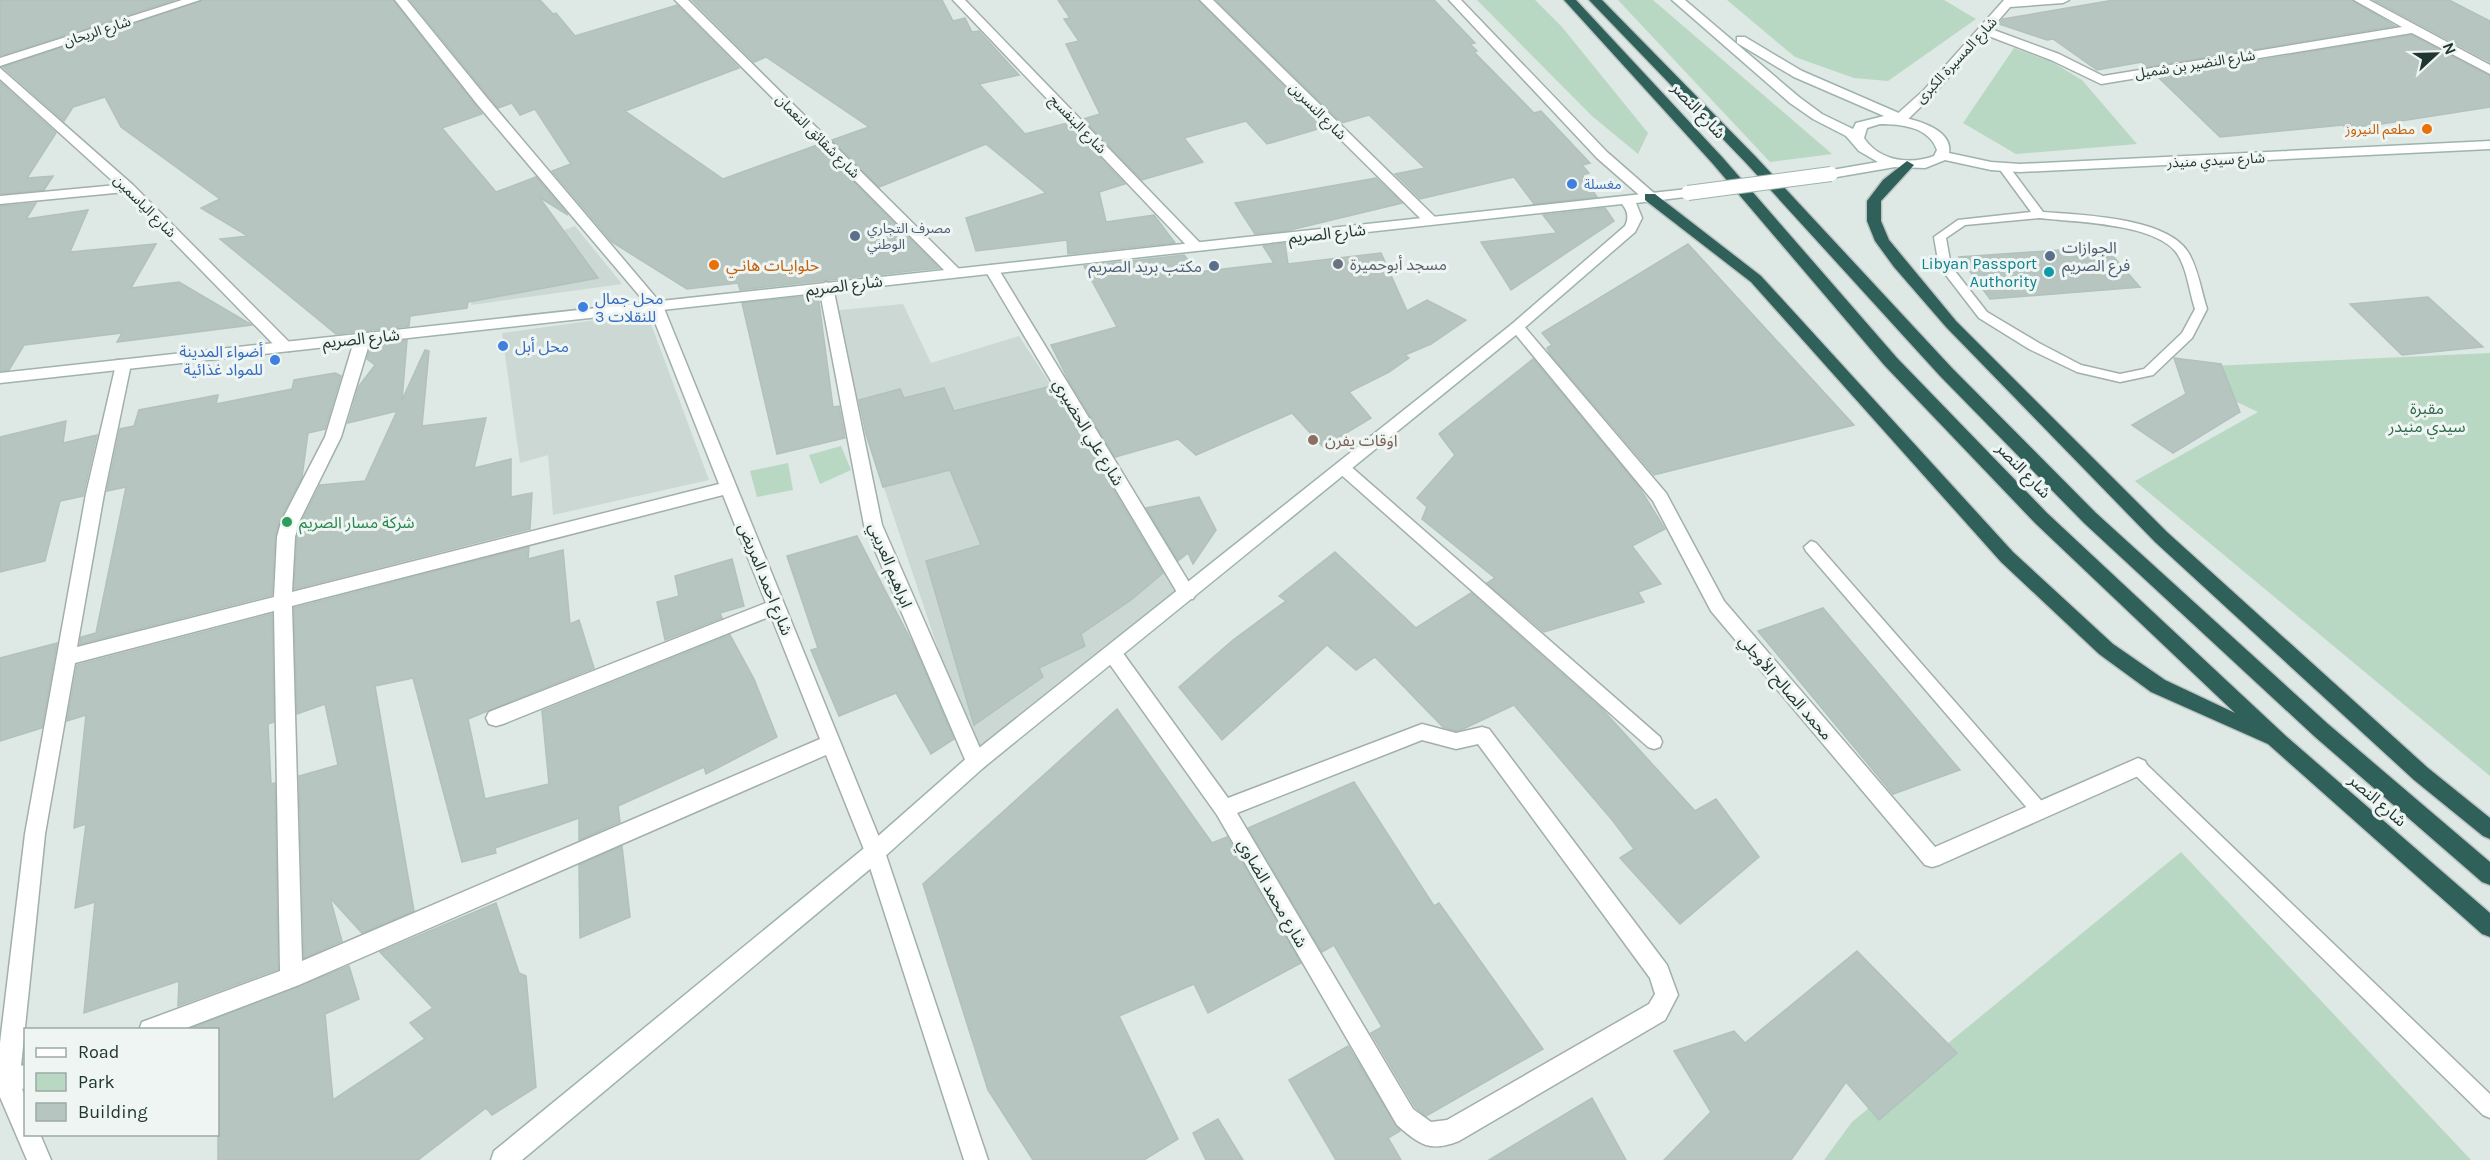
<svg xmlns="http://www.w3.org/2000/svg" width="2490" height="1160" viewBox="0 0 2490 1160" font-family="Karla,'Noto Sans Arabic',sans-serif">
  <rect width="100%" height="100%" fill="#dee8e4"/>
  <g fill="#ccd8d3">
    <polygon points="575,226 622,284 471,305 480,258 497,256"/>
    <polygon points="903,304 931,363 1019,336 1187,594 976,762 874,458 831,311"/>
    <polygon points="647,313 709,480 553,515 548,455 520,463 502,333"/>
  </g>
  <g fill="#b8d8c3">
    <polygon points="1477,0 1535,0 1562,27 1648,133 1638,154 1592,116"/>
    <polygon points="1618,0 1653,0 1832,154 1770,162"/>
    <polygon points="1727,0 1944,0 1976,19 1888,81 1854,78 1795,57"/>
    <polygon points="2014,48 2052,62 2082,80 2137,144 2016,154 1963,123"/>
    <polygon points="2490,353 2490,776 2135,481 2258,412 2222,395 2212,366"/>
    <polygon points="841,446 851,470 820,484 809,455"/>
    <polygon points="788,463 793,490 757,497 750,471"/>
    <polygon points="2181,852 2471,1160 1824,1160 1852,1122"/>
  </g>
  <g fill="#b6c5c0" stroke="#b1c1bc" stroke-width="1.5">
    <polygon points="0,0 175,0 0,56"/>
    <polygon points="202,0 393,0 482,114 442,128 496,192 536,177 568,215 539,197 598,278 468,302 467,308 410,316 409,326 336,334 220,239 248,236 201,208 220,199 121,127 105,97 73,107 64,121 3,67"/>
    <polygon points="410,0 540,0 553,14 556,13 575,36 677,5 739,68 625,111 723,179 817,145 939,268 740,290 738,283 687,289 612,242 552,171 571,164 535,109 520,115 512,103 498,108"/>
    <polygon points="692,0 942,0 953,21 965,18 972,32 979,31 1019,75 979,84 1025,134 1067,123 1125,184 1099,192 1106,222 1154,215 1175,243 1078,253 1068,254 1067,240 976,251 966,218 1046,193 986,144 879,187 832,140 869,127 766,57 754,62"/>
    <polygon points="1058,0 1198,0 1325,127 1267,144 1246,121 1184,138 1203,162 1142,180 1083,119 1100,114 1066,44 1079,41 1064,19 1070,18"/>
    <polygon points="1216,0 1434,0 1475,43 1470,44 1477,51 1474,52 1534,113 1541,111 1590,163 1582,165 1589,173 1582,175 1597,197 1534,204 1514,177 1420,199 1395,174 1425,168 1369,115 1342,123"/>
    <polygon points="2114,0 2352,0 2395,26 2147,67 2142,62 2097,70 2053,39 2047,40 1999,24 2003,19"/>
    <polygon points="2374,0 2449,0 2490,21 2490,62"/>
    <polygon points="2412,35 2490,76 2490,107 2375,125 2346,128 2343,125 2220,137 2158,77"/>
    <polygon points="0,82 56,133 27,178 53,176 44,190 0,194"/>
    <polygon points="1376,178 1402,203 1286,231 1255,234 1235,203"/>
    <polygon points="36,203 26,219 88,210 70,252 156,244 131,288 179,282 252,325 117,342 122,333 24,345 9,370 0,371 0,206"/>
    <polygon points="1605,208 1614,221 1511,290 1481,242 1557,233 1543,215"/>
    <polygon points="1285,243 1288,264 1381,253 1407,311 1427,300 1466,320 1431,344 1405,355 1409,358 1389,372 1349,392 1371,418 1323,447 1292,413 1196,455 1178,439 1115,457 1069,381 1051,345 1117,327 1084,266 1184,255 1198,272 1274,263 1263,246"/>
    <polygon points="1688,244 1854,425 1654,475 1550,354 1547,348 1552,345 1542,333"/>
    <polygon points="2105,247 2140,287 1990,299 1959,257"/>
    <polygon points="818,295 833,407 839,406 845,438 777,454 742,303"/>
    <polygon points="2428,297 2483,347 2402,355 2350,304"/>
    <polygon points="407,340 402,400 425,350 429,351 422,426 486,418 474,468 511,459 511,497 532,493 530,529 294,589 297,537 301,523 320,485 365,481 397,411 348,423 359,386 375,365 367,359 371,344"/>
    <polygon points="2174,358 2221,364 2240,412 2173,453 2132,425 2186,394"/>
    <polygon points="1533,359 1639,487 1665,529 1632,546 1661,584 1638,592 1644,602 1544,632 1487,583 1495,578 1422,519 1427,507 1417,498 1455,455 1439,434"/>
    <polygon points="335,373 341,376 325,429 308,433 302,477 279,521 275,537 272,595 80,644 81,637 96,633 126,487 107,491 120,429 134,426 139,410 218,395 216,404 292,389 294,380"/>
    <polygon points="1051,386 1163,573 1131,600 1081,634 1085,646 1039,668 1043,677 974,725 926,561 981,545 950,470 883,487 866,434 859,400 900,389 904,398 944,388 954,411"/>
    <polygon points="66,421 63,443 97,435 83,496 60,501 45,561 0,572 0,437"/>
    <polygon points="1199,497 1216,530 1193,564 1188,553 1178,561 1146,508"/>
    <polygon points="857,536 915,648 954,739 931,754 896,693 839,716 811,650 818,648 787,556"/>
    <polygon points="529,547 528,559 563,550 570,624 579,620 594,668 468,719 485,799 549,784 542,711 730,635 754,679 777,737 706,774 704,767 618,806 620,822 579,840 579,818 495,848 496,853 462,862 413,678 375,686 414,911 362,933 330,898 342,941 304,958 299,776 338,765 325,704 297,714 294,608"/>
    <polygon points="1335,552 1416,628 1471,593 1603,710 1695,811 1716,799 1759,857 1680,924 1620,858 1634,849 1613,821 1514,705 1463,729 1456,731 1443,727 1375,657 1356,670 1327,645 1222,740 1179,687 1233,640 1286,601 1279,596"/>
    <polygon points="732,559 744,606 720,613 722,618 665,640 657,602 679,596 675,576"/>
    <polygon points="1823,608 1960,770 1893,794 1758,631"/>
    <polygon points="272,614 274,722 268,724 271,784 275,783 278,969 178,1006 179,981 84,1013 95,902 75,908 86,824 74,828 86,715 67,721 77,665"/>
    <polygon points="57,643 42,728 0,741 0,658"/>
    <polygon points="1117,709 1212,843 1227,837 1301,963 1208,1013 1194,984 1119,1016 1178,1139 1144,1160 1033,1160 988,1090 923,884"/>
    <polygon points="1354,782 1434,906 1439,903 1543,1049 1426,1116 1415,1107 1371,1033 1382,1027 1334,945 1322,952 1248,828"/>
    <polygon points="622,846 630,917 580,938 579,865"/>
    <polygon points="496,903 519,973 526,976 536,1087 492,1115 486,1108 418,1160 218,1160 218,1029 189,1029 349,966 359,999 325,1014 333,1100 425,1039 410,1023 433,1008 380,952"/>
    <polygon points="1857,951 1957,1053 1879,1120 1846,1082 1791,1160 1664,1160 1711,1112 1674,1051 1734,1031 1745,1043"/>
    <polygon points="1348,1046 1400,1131 1388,1138 1401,1160 1336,1160 1289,1080"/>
    <polygon points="1592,1098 1626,1160 1489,1160"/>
    <polygon points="1218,1119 1243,1160 1206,1160 1193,1133"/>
  </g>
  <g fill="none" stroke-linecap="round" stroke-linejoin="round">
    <defs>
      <g id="lane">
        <path d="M2004 164 2008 165 2043 212C2080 215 2166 217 2188 252 2198 268 2201 290 2207 309L2192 338 2153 375 2120 382 2077 372 2029 349 1979 318 1939 266 1934 237 1958 220 2031 212 1998 167ZM2039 218C2074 222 2153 223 2176 252 2187 267 2189 291 2195 309L2182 333 2144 369 2120 374 2081 365 2039 343 1987 312 1951 266 1946 238 1965 225Z"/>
        <polygon points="1343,463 1348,464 1660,737 1662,742 1660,747 1654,749 1648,747 1338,472 1336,468 1338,464"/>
        <polygon points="1811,541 1816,543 2046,806 2049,811 2046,816 2040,818 2034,816 1806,551 1804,547"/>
        <polygon points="2138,760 2144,762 2490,1094 2490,1118 2483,1115 2132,772 2130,767 2132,762"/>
      </g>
      <g id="street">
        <polygon points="182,0 200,0 0,66 0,58"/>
        <path d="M395 0H407L487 98 663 306 885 852 988 1160H964L865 852 826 755 299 985 181 1030H139L142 1022 280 971 274 611 75 663 45 834 21 1066 26 1064V1088L22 1089 26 1098V1134H40L51 1160H27L0 1097V1043L25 834 86 494 117 360H129L131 364 104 494 77 647 274 597 277 537 281 522 325 437 355 338 363 333 371 338 341 437 299 522 295 537 292 592 719 484 649 307 477 104ZM723 495 766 603 489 712 486 718 489 724 496 726 503 724 771 616 820 739 302 961 292 606Z"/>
        <polygon points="675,0 688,0 959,269 961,272 959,275 949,275"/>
        <polygon points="953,0 965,0 1201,244 1203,247 1201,250 1191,250"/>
        <polygon points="1200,0 1213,0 1436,218 1436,224 1426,224"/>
        <polygon points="1449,0 1461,0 1607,152 1655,194 1655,200 1645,200 1597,158"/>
        <polygon points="2004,0 2069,0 2063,3 2010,7 1991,29 2059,54 2103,76 2402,27 2354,0 2369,0 2490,65 2490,74 2412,33 2101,84 2051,60 1986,35 1932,96 1905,122 1895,122 1895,116 1924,90"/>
        <polygon points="0,68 133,185 290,343 293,347 290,351 280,351 125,192 0,204 0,196 117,185 0,79"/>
        <polygon points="992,265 999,270 1193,589 1196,594 1193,599 1181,599 985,270"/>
        <polygon points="826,282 833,287 882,525 986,762 983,768 976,771 969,768 966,762 864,525 819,287"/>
        <polygon points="1517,322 1522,324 1666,493 1724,601 1935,847 2138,758 2145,761 2148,767 2145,773 1939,865 1932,867 1925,865 1711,611 1653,501 1512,330 1509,327 1512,324"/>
        <path d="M1113 646 1120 649 1228 798 1422 724 1456 733 1482 727 1489 729 1667 965 1678 995 1665 1020 1459 1141C1429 1153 1419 1144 1397 1125L1217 815 1106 659 1104 654 1106 649ZM1422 740 1456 749 1478 744 1650 978 1655 994 1649 1004 1447 1120 1431 1122 1413 1109 1237 813Z"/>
      </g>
      <g id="secondary">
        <path d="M1672 0H1685L1799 97 1822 114 1853 129 1856 123 1884 116 1794 77 1737 43V37H1745L1802 71 1901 114 1902 117C1919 121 1953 130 1949 153L1991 162 2020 164 2490 141V149L2020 172 1991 170 1945 160 1925 168 1895 167 1831 178 1826 177V171L1878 162 1859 151 1846 136 1813 119 1790 103ZM1880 124C1902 124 1929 127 1937 150L1934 156C1910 165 1879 161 1864 138L1867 128Z"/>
        <path d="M1688 189 1695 193 1693 196 1636 203 1642 218 1635 232 1522 330 983 768 882 859 522 1160H491L494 1151 868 845 969 756 1512 324 1625 226C1629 218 1628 211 1622 204L0 383V373Z"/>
      </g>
      <g id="highway">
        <polygon points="1564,0 1576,0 1723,158 1897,358 2047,513 2287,737 2490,913 2490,937 2482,934 2268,744 2151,692 2099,654 2001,562 1751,282 1645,200 1645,194 1655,194 1761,276 2013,552 2113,644 2165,680 2235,713 2035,523 1885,366 1713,164"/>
        <polygon points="1589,0 1602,0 1756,157 1952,368 2096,513 2328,724 2490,862 2490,885 2482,882 2314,736 2084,523 1940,376 1746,163"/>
        <polygon points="1907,161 1914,165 1881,201 1881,221 1889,240 1956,321 2167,532 2428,768 2490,818 2490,839 2483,836 2414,780 2155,542 1946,327 1894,267 1875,241 1867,221 1867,201 1883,180"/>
      </g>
    </defs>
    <use href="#lane" stroke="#a2afab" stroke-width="3"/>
    <use href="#street" stroke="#a2afab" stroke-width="3"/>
    <use href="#secondary" stroke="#9eb3ad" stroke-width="3"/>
    <use href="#highway" stroke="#bcc3c2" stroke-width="3"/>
    <use href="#lane" fill="#fff" fill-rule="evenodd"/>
    <use href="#street" fill="#fff" fill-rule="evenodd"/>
    <use href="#secondary" fill="#fff" fill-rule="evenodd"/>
    <use href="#highway" fill="#2f605a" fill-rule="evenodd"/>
    <defs>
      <polyline id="secondary-bridge" points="1688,193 1831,174"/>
    </defs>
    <use href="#secondary-bridge" stroke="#9eb3ad" stroke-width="16" stroke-linecap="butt"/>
    <use href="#secondary-bridge" stroke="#fff" stroke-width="14"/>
  </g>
  <g fill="#e8710a" stroke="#eef5f2" stroke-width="2">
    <circle cx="2427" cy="129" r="6"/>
    <circle cx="714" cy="265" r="6"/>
  </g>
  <g fill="#3f7fe0" stroke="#eef5f2" stroke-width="2">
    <circle cx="1572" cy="184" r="6"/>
    <circle cx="583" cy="307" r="6"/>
    <circle cx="503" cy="346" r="6"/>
    <circle cx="275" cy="360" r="6"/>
  </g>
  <g fill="#5c6f8a" stroke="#eef5f2" stroke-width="2">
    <circle cx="855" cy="236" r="6"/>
    <circle cx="2050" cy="256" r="6"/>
    <circle cx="1214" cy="266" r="6"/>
  </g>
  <circle fill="#6b7280" stroke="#eef5f2" stroke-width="2" cx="1338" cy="264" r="6"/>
  <circle fill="#0f9aa8" stroke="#eef5f2" stroke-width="2" cx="2049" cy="272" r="6"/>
  <circle fill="#8d6e63" stroke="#eef5f2" stroke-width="2" cx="1313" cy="440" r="6"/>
  <circle fill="#2e9e5b" stroke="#eef5f2" stroke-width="2" cx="287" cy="522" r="6"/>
  <g text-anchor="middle" stroke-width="6" stroke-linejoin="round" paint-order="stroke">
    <g font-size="14" fill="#213632" stroke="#eef5f2">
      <text transform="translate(97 31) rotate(-18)" y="5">شارع الريحان</text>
      <text transform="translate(1956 60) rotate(-47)" y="5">شارع المسيرة الكبرى</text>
      <text transform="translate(2195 64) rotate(-9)" y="5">شارع النضير بن شميل</text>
      <text transform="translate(1318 111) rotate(45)" y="5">شارع النسرين</text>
      <text transform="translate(1078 124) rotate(46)" y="5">شارع البنفسج</text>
      <text transform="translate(818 136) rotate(45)" y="5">شارع شقائق النعمان</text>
      <text transform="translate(2216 160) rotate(-3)" y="5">شارع سيدي منيذر</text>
      <text transform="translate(145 206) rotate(45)" y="5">شارع الياسمين</text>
    </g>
    <g font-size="14" fill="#c56008" stroke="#eef5f2" text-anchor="end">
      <text x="2415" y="134">مطعم النيروز</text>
    </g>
    <g font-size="14" fill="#366cbe" stroke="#eef5f2" text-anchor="start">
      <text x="1584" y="189">مغسلة</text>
    </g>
    <g font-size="14" fill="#4e5e75" stroke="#eef5f2" text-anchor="start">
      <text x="867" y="233">مصرف التجاري<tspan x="867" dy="16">الوطني</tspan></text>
    </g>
    <g font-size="16" fill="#213632" stroke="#eef5f2">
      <text transform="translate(1699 110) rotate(47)" y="6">شارع النصر</text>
      <text transform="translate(1327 233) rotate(-6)" y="6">شارع الصريم</text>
      <text transform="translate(844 285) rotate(-7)" y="6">شارع الصريم</text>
      <text transform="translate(361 338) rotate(-6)" y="6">شارع الصريم</text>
      <text transform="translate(1089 432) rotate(59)" y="6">شارع علي الحضيري</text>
      <text transform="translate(2024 470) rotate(46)" y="6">شارع النصر</text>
      <text transform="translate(891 565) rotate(68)" y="6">ابراهيم العريبي</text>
      <text transform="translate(766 579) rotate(68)" y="6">شارع احمد المريض</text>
      <text transform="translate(1786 687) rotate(49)" y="6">محمد الصالح الأوجلي</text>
      <text transform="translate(2378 800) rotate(41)" y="6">شارع النصر</text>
      <text transform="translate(1273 893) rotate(60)" y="6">شارع محمد الضاوي</text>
    </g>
    <g font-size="16" fill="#4e5e75" stroke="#eef5f2" text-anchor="start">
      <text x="2062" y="253">الجوازات<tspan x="2062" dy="18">فرع الصريم</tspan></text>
      <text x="1202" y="272" text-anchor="end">مكتب بريد الصريم</text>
    </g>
    <g font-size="16" fill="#0d838f" stroke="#eef5f2" text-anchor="end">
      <text x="2037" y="269">Libyan Passport<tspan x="2037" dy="18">Authority</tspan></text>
    </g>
    <g font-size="16" fill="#5b616d" stroke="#eef5f2" text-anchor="start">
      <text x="1350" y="270">مسجد أبوحميرة</text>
    </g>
    <g font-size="16" fill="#c56008" stroke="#eef5f2" text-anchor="start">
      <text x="726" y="271">حلوايـات هانـي</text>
    </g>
    <g font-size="16" fill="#366cbe" stroke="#eef5f2" text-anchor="start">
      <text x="595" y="304">محل جمال<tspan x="595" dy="18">3 للنقلات</tspan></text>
      <text x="515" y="352">محل أبل</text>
      <text x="263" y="357" text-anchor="end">أضواء المدينة<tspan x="263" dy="18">للمواد غذائية</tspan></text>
    </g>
    <g font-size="16" fill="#2e694a" stroke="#eef5f2">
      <text x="2427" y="414">مقبرة<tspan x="2427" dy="18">سيدي منيدر</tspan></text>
    </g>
    <g font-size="16" fill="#785e54" stroke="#eef5f2" text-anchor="start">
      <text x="1325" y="446">اوقات يفرن</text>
    </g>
    <g font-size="16" fill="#27864d" stroke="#eef5f2" text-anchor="start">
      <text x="299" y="528">شركة مسار الصريم</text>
    </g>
  </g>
  <rect x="24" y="1028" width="195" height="108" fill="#eef5f2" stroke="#9ca9a5" stroke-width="1.5"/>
  <rect x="36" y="1048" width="30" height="9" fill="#ffffff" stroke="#9ca9a5" stroke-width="1.5"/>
  <text x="78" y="1058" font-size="18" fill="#213632">Road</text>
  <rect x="36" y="1073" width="30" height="18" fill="#b8d8c3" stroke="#9ca9a5" stroke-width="1.5"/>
  <text x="78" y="1088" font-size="18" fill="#213632">Park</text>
  <rect x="36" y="1103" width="30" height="18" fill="#b6c5c0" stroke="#9ca9a5" stroke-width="1.5"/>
  <text x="78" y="1118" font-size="18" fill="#213632">Building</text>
  <g transform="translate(2436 54) rotate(68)" stroke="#eef5f2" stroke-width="4.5" paint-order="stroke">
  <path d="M0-4.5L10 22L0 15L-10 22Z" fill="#213632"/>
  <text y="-9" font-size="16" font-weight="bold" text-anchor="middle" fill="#213632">N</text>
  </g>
</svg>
